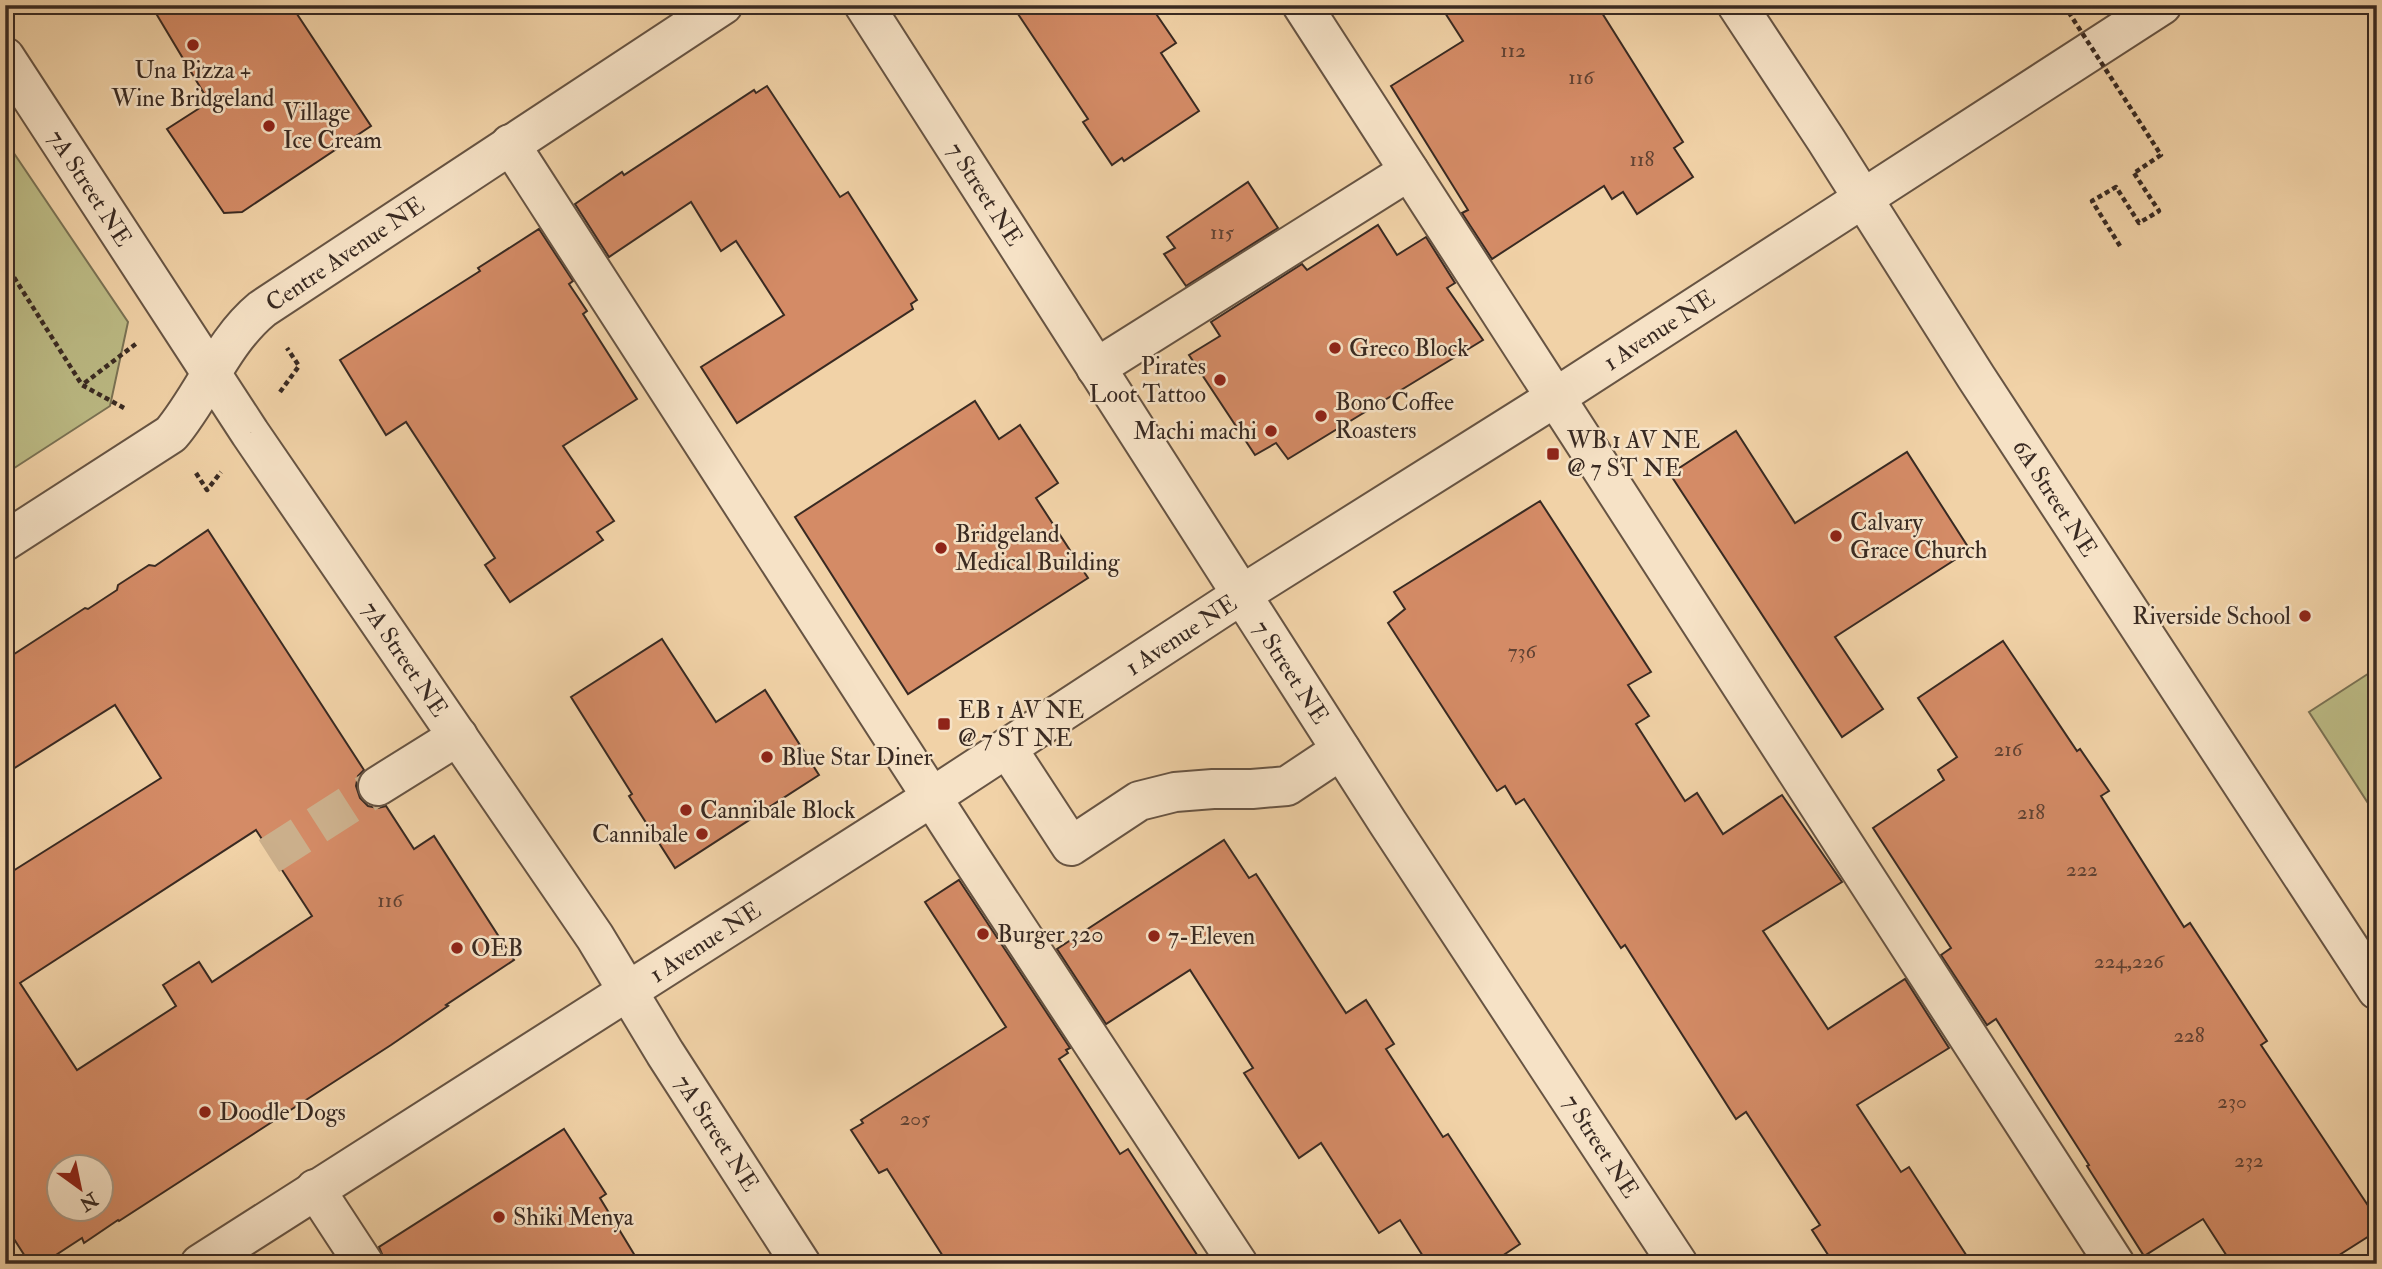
<svg xmlns="http://www.w3.org/2000/svg" width="2382" height="1269" viewBox="0 0 2382 1269" font-family="'IM FELL Double Pica',serif">
  <rect width="100%" height="100%" fill="#f1d2a7"/>
  <filter id="stains"><feTurbulence type="fractalNoise" baseFrequency=".00286" numOctaves="4"/><feColorMatrix values="0 0 0 0 .2 0 0 0 0 .09 0 0 0 0 .02 0 0 0 .5 -.17"/></filter>
  <radialGradient id="worn" r=".72"><stop offset=".6" stop-color="#630" stop-opacity="0"/><stop offset="1" stop-color="#630" stop-opacity=".3"/></radialGradient>
  <g fill="#bcbb85" stroke="#7a7254" stroke-width="2">
    <polygon points="5,140 128,322 110,406 5,474"/>
    <polygon points="2377,668 2377,817 2309,712"/>
  </g>
  <g fill="#d48b66" stroke="#392a22" stroke-width="2" fill-rule="evenodd">
    <polygon points="151,5 291,5 371,126 242,212 224,213 167,129 209,102"/>
    <polygon points="1012,5 1150,5 1176,43 1161,53 1199,111 1124,161 1122,158 1112,165 1083,122 1088,119"/>
    <polygon points="1440,5 1597,5 1683,142 1674,148 1693,177 1637,214 1623,192 1612,199 1604,186 1492,259 1462,213 1468,210 1391,86 1463,41"/>
    <polygon points="767,86 840,197 848,192 917,300 911,304 913,309 737,423 701,367 784,315 736,241 721,251 691,202 609,257 575,204 622,172 624,175 754,90 756,93"/>
    <polygon points="1248,182 1278,228 1186,286 1164,254 1175,248 1167,237"/>
    <polygon points="1378,225 1397,255 1426,237 1455,283 1447,288 1483,340 1288,459 1276,443 1255,455 1189,355 1220,336 1211,322 1302,264 1307,270"/>
    <polygon points="539,229 573,281 569,284 587,311 583,314 637,399 563,446 614,521 597,532 603,540 510,602 485,565 495,558 406,422 386,435 340,360 480,271 478,268"/>
    <polygon points="975,401 999,439 1020,425 1058,483 1036,498 1088,578 908,694 795,517"/>
    <polygon points="1736,431 1795,523 1907,452 1970,550 1835,637 1883,709 1842,737 1670,474"/>
    <polygon points="1540,501 1651,672 1628,685 1649,716 1636,724 1685,801 1697,793 1723,834 1782,795 1842,882 1763,931 1828,1029 1905,979 1949,1048 1857,1105 1901,1172 1909,1167 1972,1264 1834,1264 1812,1230 1820,1225 1750,1118 1746,1112 1736,1119 1625,945 1621,948 1524,799 1516,804 1505,786 1497,791 1388,623 1405,609 1394,592"/>
    <path d="M208 530 364 770 358 776 356 786 360 798 368 806 378 808 386 806 414 849 434 836 514 960 446 1005 448 1006 391 1045 119 1221 118 1220 84 1243 82 1238 42 1264H30L5 1225V876L161 778 115 705 5 774V660L85 608 88 609 117 590 118 585 149 565 155 566ZM256 830 312 916 212 982 199 962 163 985 176 1006 77 1070 20 983ZM60 1167H102V1209H60Z"/>
    <polygon points="662,639 716,722 765,690 819,775 675,868 629,796 632,794 571,697"/>
    <polygon points="2003,641 2077,751 2080,749 2109,791 2101,796 2184,927 2190,923 2267,1041 2261,1045 2377,1219 2377,1231 2325,1264 2232,1264 2203,1219 2144,1256 2087,1166 2089,1165 1996,1019 1987,1025 1941,955 1951,948 1873,828 1944,780 1938,770 1957,757 1918,698"/>
    <polygon points="1224,840 1249,878 1256,874 1346,1013 1366,1000 1394,1044 1386,1049 1443,1137 1448,1134 1520,1244 1490,1264 1428,1264 1400,1220 1379,1233 1321,1143 1299,1158 1244,1073 1253,1068 1190,970 1106,1024 1057,949"/>
    <polygon points="959,880 1070,1048 1066,1050 1068,1053 1059,1059 1120,1154 1128,1149 1203,1264 948,1264 887,1169 879,1173 851,1130 863,1123 861,1120 1006,1027 925,902"/>
    <polygon points="564,1129 606,1194 600,1198 640,1264 386,1264 379,1247"/>
  </g>
  <g fill="none" stroke-linecap="round" stroke-linejoin="round">
    <polyline stroke="#ccb08c" stroke-width="38" stroke-dasharray="38 19" stroke-linecap="butt" points="269,856 378,786"/>
    <defs>
      <g id="minor">
        <polyline points="864,5 1388,823 1678,1264"/>
        <polyline points="1302,5 2115,1264"/>
        <polyline points="1737,5 1826,140 1976,377 2377,990"/>
        <polyline points="5,57 250,433 595,937 665,1053 801,1264"/>
        <polyline points="510,144 971,858 1238,1264"/>
        <polyline points="1096,368 1409,171"/>
        <path d="M5 541 171 434C204 395 222 342 262 309L723 5"/>
        <polyline points="1007,748 1071,846 1139,801 1175,792 1213,789 1252,789 1287,786 1341,750"/>
        <polyline points="378,786 458,736"/>
        <polyline points="315,1189 364,1264"/>
        <polyline points="200,1264 932,797 1241,595 1556,397 2162,5"/>
      </g>
    </defs>
    <use href="#minor" stroke="#675443" stroke-width="42"/>
    <g stroke="#392a22" stroke-width="4.5" stroke-dasharray="5 3.5" stroke-linecap="butt">
      <polyline points="2120,246 2092,201 2116,187 2139,223 2159,211 2134,173"/>
      <polyline points="5,263 82,385"/>
      <polyline points="280,392 299,366 287,348"/>
      <polyline points="124,408 82,385 137,343"/>
      <polyline points="196,473 207,490 221,472"/>
    </g>
    <use href="#minor" stroke="#f6e2c6" stroke-width="38"/>
    <polyline stroke="#392a22" stroke-width="4.5" stroke-dasharray="5 3.5" stroke-linecap="butt" points="2064,5 2161,155 2134,173"/>
  </g>
  <g fill="#8f2418" stroke="#f6e2c6" stroke-width="2.5">
    <circle cx="193" cy="45" r="7"/>
    <circle cx="269" cy="126" r="7"/>
    <circle cx="1335" cy="348" r="7"/>
    <circle cx="1220" cy="380" r="7"/>
    <circle cx="1321" cy="416" r="7"/>
    <circle cx="1271" cy="431" r="7"/>
    <rect x="1546" y="447" width="14" height="14" rx="3.5"/>
    <circle cx="1836" cy="536" r="7"/>
    <circle cx="941" cy="548" r="7"/>
    <circle cx="2305" cy="616" r="7"/>
    <rect x="937" y="717" width="14" height="14" rx="3.5"/>
    <circle cx="767" cy="757" r="7"/>
    <circle cx="686" cy="810" r="7"/>
    <circle cx="702" cy="834" r="7"/>
    <circle cx="983" cy="934" r="7"/>
    <circle cx="1154" cy="936" r="7"/>
    <circle cx="457" cy="948" r="7"/>
    <circle cx="205" cy="1112" r="7"/>
    <circle cx="499" cy="1217" r="7"/>
  </g>
  <g text-anchor="middle" stroke-width="5" stroke-linejoin="round" paint-order="stroke">
    <g font-size="21" fill="#604233">
      <text x="1513" y="57">112</text>
      <text x="1581" y="84">116</text>
      <text x="1642" y="166">118</text>
      <text x="1222" y="239">115</text>
      <text x="1522" y="658">736</text>
      <text x="2008" y="756">216</text>
      <text x="2031" y="819">218</text>
      <text x="2082" y="876">222</text>
      <text x="390" y="907">116</text>
      <text x="2129" y="968">224,226</text>
      <text x="2189" y="1042">228</text>
      <text x="2232" y="1108">230</text>
      <text x="915" y="1125">205</text>
      <text x="2249" y="1167">232</text>
    </g>
    <g font-size="24" fill="#392a22" stroke="#f6e2c6" text-anchor="start">
      <text x="193" y="78" text-anchor="middle">Una Pizza +<tspan x="193" dy="28">Wine Bridgeland</tspan></text>
      <text x="283" y="120">Village<tspan x="283" dy="28">Ice Cream</tspan></text>
      <text x="1349" y="356">Greco Block</text>
      <text x="1206" y="374" text-anchor="end">Pirates<tspan x="1206" dy="28">Loot Tattoo</tspan></text>
      <text x="1335" y="410">Bono Coffee<tspan x="1335" dy="28">Roasters</tspan></text>
      <text x="1257" y="439" text-anchor="end">Machi machi</text>
      <text x="1567" y="448">WB 1 AV NE<tspan x="1567" dy="28">@ 7 ST NE</tspan></text>
      <text x="1850" y="530">Calvary<tspan x="1850" dy="28">Grace Church</tspan></text>
      <text x="955" y="542">Bridgeland<tspan x="955" dy="28">Medical Building</tspan></text>
      <text x="2291" y="624" text-anchor="end">Riverside School</text>
      <text x="958" y="718">EB 1 AV NE<tspan x="958" dy="28">@ 7 ST NE</tspan></text>
      <text x="781" y="765">Blue Star Diner</text>
      <text x="700" y="818">Cannibale Block</text>
      <text x="688" y="842" text-anchor="end">Cannibale</text>
      <text x="997" y="942">Burger 320</text>
      <text x="1168" y="944">7-Eleven</text>
      <text x="471" y="956">OEB</text>
      <text x="219" y="1120">Doodle Dogs</text>
      <text x="513" y="1225">Shiki Menya</text>
    </g>
    <g font-size="24" fill="#392a22" stroke="#f6e2c6">
      <text transform="translate(90 188) rotate(57)" y="8">7A Street NE</text>
      <text transform="translate(985 194) rotate(57)" y="8">7 Street NE</text>
      <text transform="translate(345 254) rotate(-34)" y="8">Centre Avenue NE</text>
      <text transform="translate(1659 330) rotate(-33)" y="8">1 Avenue NE</text>
      <text transform="translate(2055 498) rotate(57)" y="8">6A Street NE</text>
      <text transform="translate(1181 635) rotate(-33)" y="8">1 Avenue NE</text>
      <text transform="translate(405 659) rotate(56)" y="8">7A Street NE</text>
      <text transform="translate(1291 672) rotate(57)" y="8">7 Street NE</text>
      <text transform="translate(705 942) rotate(-33)" y="8">1 Avenue NE</text>
      <text transform="translate(717 1133) rotate(57)" y="8">7A Street NE</text>
      <text transform="translate(1601 1146) rotate(57)" y="8">7 Street NE</text>
    </g>
  </g>
  <rect width="2382" height="1269" fill="none" stroke="#f1d2a7" stroke-width="28"/>
  <rect x="7" y="7" width="2368" height="1255" fill="none" stroke="#392a22" stroke-width="3.5"/>
  <rect x="14" y="14" width="2354" height="1241" fill="none" stroke="#392a22" stroke-width="2"/>
  <g transform="translate(80 1188) rotate(147)"><circle r="33" fill="#f6e2c6" stroke="#aa9884" stroke-width="2"/>
  <path d="M0-5L12 26L0 18L-12 26Z" fill="#8f2418"/>
  <text y="-10" font-size="19" font-weight="bold" text-anchor="middle" fill="#392a22">N</text>
  </g>
  <rect width="100%" height="100%" filter="url(#stains)"/>
  <rect width="100%" height="100%" fill="url(#worn)"/>
</svg>
